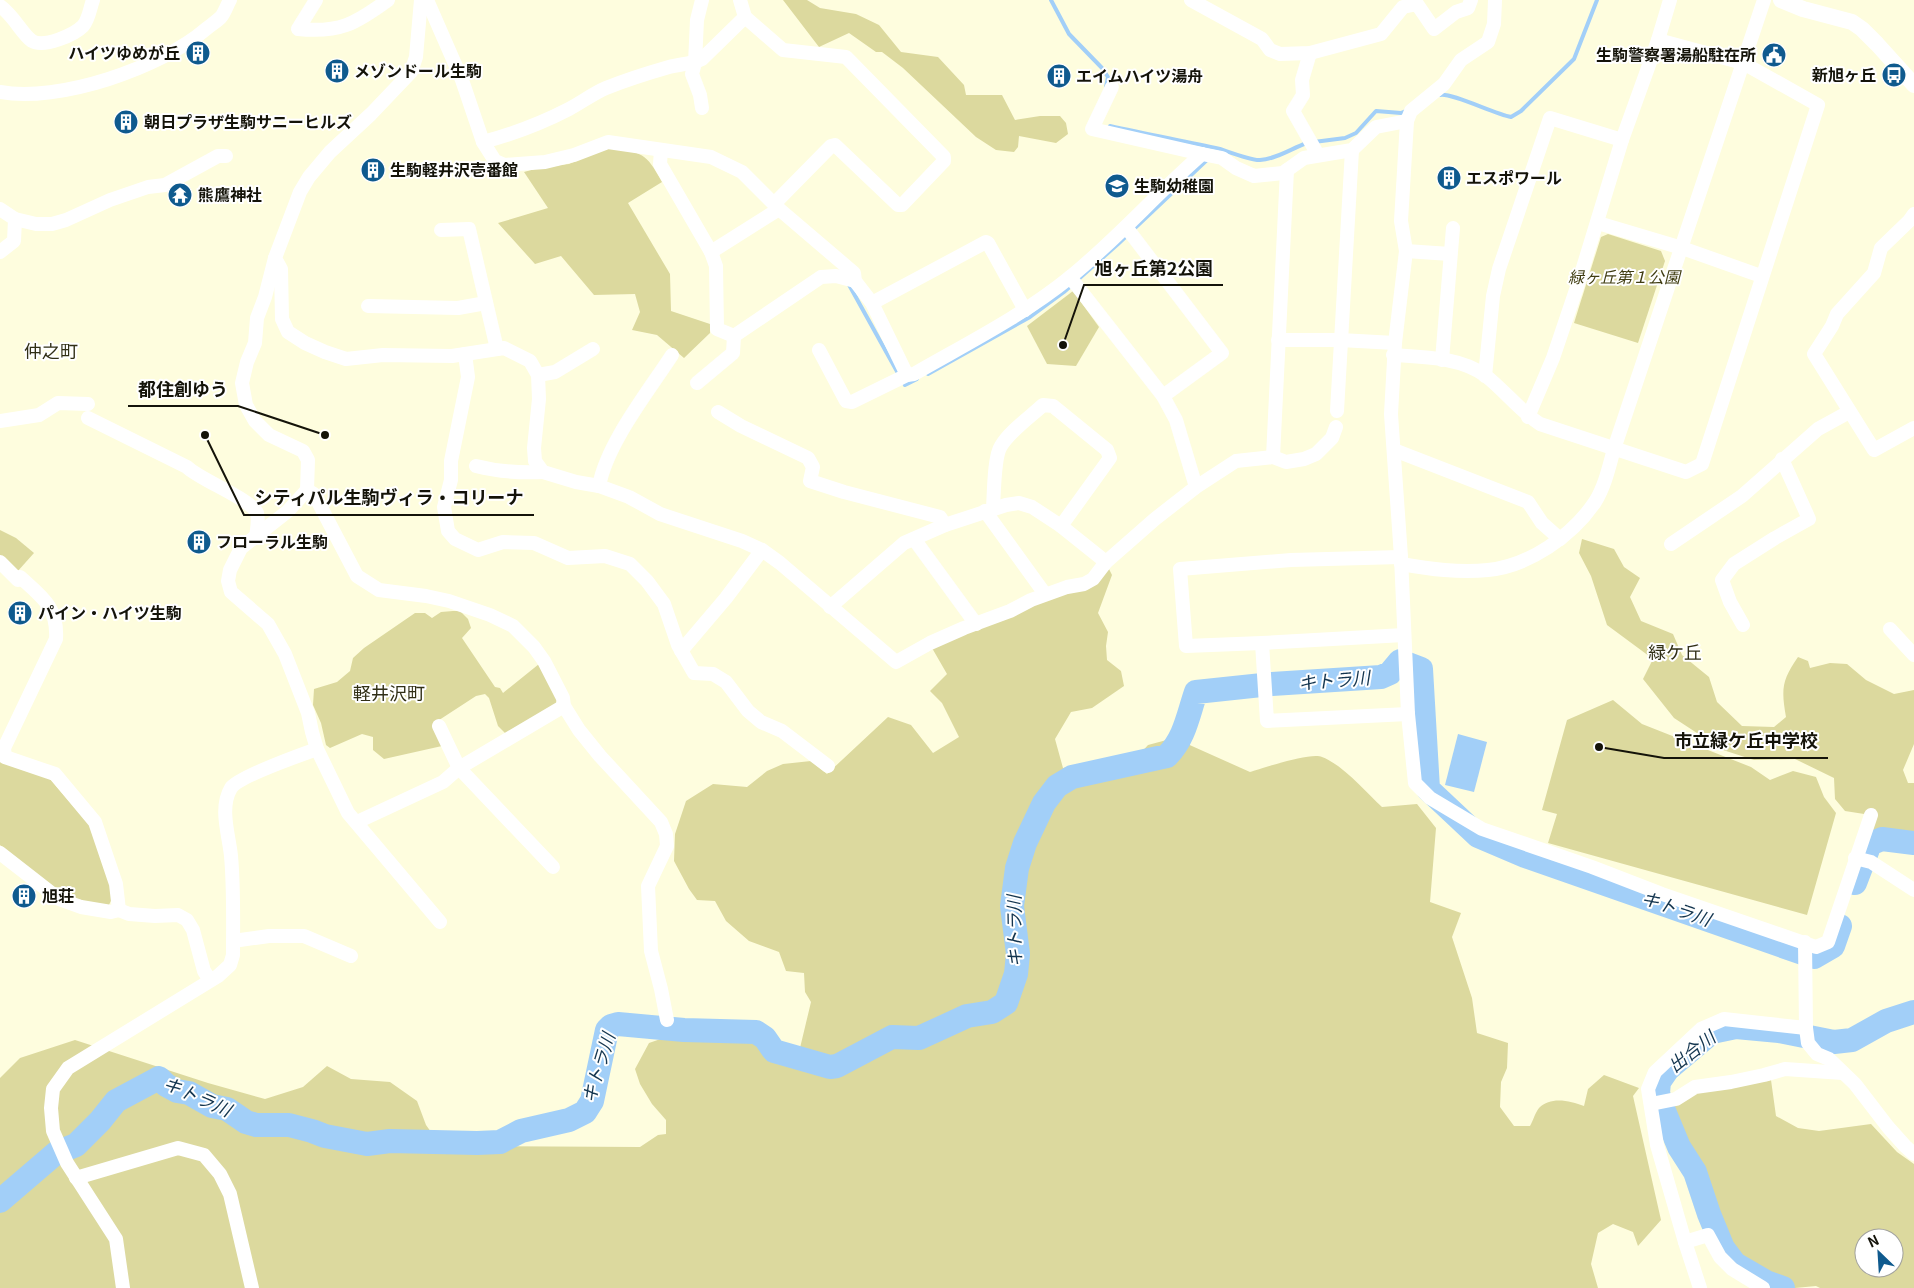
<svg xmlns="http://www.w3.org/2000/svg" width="1914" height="1288" viewBox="0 0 1914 1288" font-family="Georgia,'Noto Sans JP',serif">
  <rect width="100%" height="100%" fill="#fefdde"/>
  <g fill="#dcd99e" fill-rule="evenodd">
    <polygon points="783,0 807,0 820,8 856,14 879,25 901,52 938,57 964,85 966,95 1002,95 1015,120 1040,116 1060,116 1066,123 1068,134 1056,143 1019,136 1018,147 1014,152 996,150 976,137 903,68 882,52 876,52 849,33 819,47"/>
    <path d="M610 147C643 154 645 151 662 182L628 203 670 274 671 311 710 324V333L684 358 657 335 632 330 640 312 635 294 594 295 561 256 535 264 498 223 548 208 524 172 542 167 569 164Z"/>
    <polygon points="1608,234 1661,251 1665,261 1638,343 1574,323 1601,237"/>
    <polygon points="1073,291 1099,327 1076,366 1047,364 1027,326"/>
    <polygon points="0,530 16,538 34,553 17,572 0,555"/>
    <path d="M1582 539 1614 549 1624 567 1640 578 1630 597 1641 621 1673 634 1682 655 1709 677 1717 702 1742 726 1774 727 1786 717C1781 689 1782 680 1798 657L1808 661 1810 668 1830 663 1847 664 1866 680 1894 694 1914 690V744L1903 770 1908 783H1914V836L1871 832 1877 816 1845 811 1835 799 1834 778 1795 759 1754 760 1723 750 1674 718 1643 679 1653 659 1607 625 1591 576 1579 553Z"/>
    <path d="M1108 567 1112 575 1098 613 1108 632 1106 646 1107 660 1121 671 1124 686 1092 708 1071 712 1055 739 1063 768 1101 760 1137 757 1148 745 1174 738 1250 772C1263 768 1311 752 1322 757 1343 765 1366 792 1382 807L1417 804 1436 828 1430 902 1461 913 1452 937 1472 998 1477 1033 1508 1043 1507 1068 1501 1082 1500 1107 1514 1126H1530C1533 1121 1535 1113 1539 1108 1551 1096 1570 1101 1584 1106L1588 1089 1604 1075 1639 1088 1633 1096 1661 1220 1638 1246 1633 1232 1613 1224 1598 1233 1591 1264 1598 1288H0V1078L20 1058 75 1040 208 1083 265 1099 303 1087 327 1066 351 1079 390 1082 417 1101 426 1125 441 1146 640 1147 658 1135 666 1134V1120L652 1104 640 1084 635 1069 649 1043 675 1034 755 1035 783 1062 800 1048 811 1002 805 992 804 973 786 971 779 952 749 941 726 921 715 901 697 900 689 889 674 861 675 834 686 801 713 784 747 787 767 771 783 764 811 761 827 774 888 717 911 725 933 753 959 737 942 703 930 691 947 674 932 648Z"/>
    <polygon points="453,611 460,611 468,619 471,628 462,638 495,687 500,688 503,693 539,664 557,699 556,704 506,734 498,726 489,698 485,694 476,696 433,724 442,746 384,759 373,750 373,737 362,734 330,748 326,745 321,723 313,705 314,689 337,682 350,671 353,658 364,648 415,613 425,613 432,618 441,612"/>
    <polygon points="1613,700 1642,724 1751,767 1770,780 1793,771 1816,777 1824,797 1836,813 1807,915 1548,843 1557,814 1542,810 1567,720"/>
    <polygon points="0,762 31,770 49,778 92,828 114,894 109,905 82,904 80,899 74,902 61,895 0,845"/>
    <path d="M1771 1080 1776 1116 1798 1128 1819 1131 1871 1124 1897 1152 1914 1164V1288H1820L1816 1286 1795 1288 1774 1280 1739 1261 1724 1242 1707 1191 1693 1161 1681 1142 1666 1108 1692 1093ZM1864 1238H1894V1268H1864Z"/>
  </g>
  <polygon fill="#a2cff8" points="1458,734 1487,742 1474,792 1445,785"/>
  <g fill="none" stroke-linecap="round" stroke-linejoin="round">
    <g stroke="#a2cff8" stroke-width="4">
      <polyline points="1051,0 1069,34 1102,68 1108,77 1106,87"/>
      <path d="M1440 95C1451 92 1494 114 1511 117L1521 111 1574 59 1597 0"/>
      <path d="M1110 126C1146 134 1183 141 1220 149 1229 152 1253 161 1260 160 1277 159 1292 148 1307 143"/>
      <polyline points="1314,142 1345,138 1356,133 1376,111 1401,113 1408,110"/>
      <polyline points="848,283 899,375"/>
      <polyline points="928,374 1030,317 1064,292 1118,244 1208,159"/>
      <polyline points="903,381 905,385 917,379"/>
    </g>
    <g stroke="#a2cff8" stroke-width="24">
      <polyline points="1855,883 1870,844 1882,839 1914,843"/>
      <path d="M0 1201 56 1153 76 1145 100 1121 116 1101 159 1078 166 1085 177 1091 189 1093 212 1106 227 1109 246 1122 256 1125H289L312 1131 325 1136 367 1144 390 1141 477 1143 500 1142 521 1131 569 1120 585 1112 592 1101 607 1030 611 1026 618 1024 684 1030 756 1032 765 1038 774 1051 830 1067 837 1066 892 1037 919 1038 967 1016 992 1012 1006 1003 1016 974 1018 954 1012 906 1017 868 1025 843 1044 803 1057 786 1072 777 1167 756C1185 738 1188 715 1196 692L1272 684 1381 677 1390 673 1400 661 1421 669 1428 789 1478 836 1525 856 1814 957 1833 946 1840 926"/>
      <polyline points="1783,1288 1766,1282 1735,1264 1723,1248 1709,1214 1695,1172 1679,1147 1662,1106 1658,1093 1659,1082 1668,1069 1712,1032 1736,1027 1779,1031 1834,1042 1852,1040 1886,1021 1914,1012"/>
    </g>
    <g stroke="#fff" stroke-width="14">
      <path d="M316 0 298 29C340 33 355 24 388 0"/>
      <polyline points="421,0 416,57 411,72 371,114 330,152 309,177 300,192 275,258 281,269 282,319 288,332 305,343 325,352 346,359 383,355 452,356 504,348 530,361 538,375 539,399 534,448 535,461 543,472 576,482 599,486 629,497 660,514 742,541 762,550 780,563 896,662 930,643 964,628 1010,611 1031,600 1067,587 1084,584 1093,579 1106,562 1155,519 1196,487 1236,461 1273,457 1286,462 1304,459 1316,454 1332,438 1336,427"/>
      <polyline points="427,0 462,80 483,142 495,161 504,165 545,162 574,155 608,142 711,157 742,172 779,209 854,273 855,281 872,303 907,375"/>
      <polyline points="702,0 697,20 695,63 692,74 700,95 702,108"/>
      <polyline points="740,0 745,17"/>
      <polyline points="1191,0 1262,39 1270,50 1280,54 1310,53 1381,34 1403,7 1417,4 1434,29 1456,12 1468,8 1471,0"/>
      <path d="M0 6C14 16 22 34 32 41 44 48 74 35 83 26 89 19 90 8 93 0"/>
      <polyline points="1310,53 1302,80 1303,95 1293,111 1318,155"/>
      <polyline points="1112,87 1092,129 1202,154"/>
      <path d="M0 92C58 103 161 68 206 29 211 25 217 21 221 17 225 12 227 5 230 0"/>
      <path d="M483 142C513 134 542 123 569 109 582 102 594 93 606 88 626 80 648 73 669 67 680 64 692 64 702 59L745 17 783 50 846 57 944 157V161L902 205H898L835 145 831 146 774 204"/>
      <polyline points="661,150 660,164 711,252 716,266 717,329 734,336 821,277 836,276 855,281"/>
      <polyline points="0,209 15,219 14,241 0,252"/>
      <polyline points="1914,214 1909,221 1881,248 1874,273 1837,314 1832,326 1814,354 1874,450 1914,428"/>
      <polyline points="15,219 36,224 52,224 66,220 110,200 148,187 165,185 218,156 226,156"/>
      <polyline points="1598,223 1682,248 1761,276"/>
      <polyline points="1126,227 1222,353 1163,396"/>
      <polyline points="441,230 469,229 497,349"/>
      <polyline points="1406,251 1450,254"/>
      <polyline points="711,252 779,209"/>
      <polyline points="275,258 265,297 257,318 255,343 247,362 242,383 246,405 255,421 269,435 303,451 308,460 307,490 288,511 241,548 230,570 228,581 231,592 268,624 285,654 308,713 312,732 317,749 348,813 440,922"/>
      <polyline points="1070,277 1163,396 1176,420 1196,487"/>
      <polyline points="872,303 986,242 988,243 1025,310"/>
      <polyline points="368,306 458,308 486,303"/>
      <polyline points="1278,340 1340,340 1395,343 1391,414 1401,557 1408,714 1415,783 1430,798 1482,829 1592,867 1662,894 1816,947 1828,942 1871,815"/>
      <polyline points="1395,343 1406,251 1401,221 1407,121"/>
      <path d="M819 350 846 401 852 402 907 375 914 374C966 344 1022 316 1069 278 1116 240 1156 194 1202 154L1222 158 1236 168 1254 176 1283 173 1304 158 1352 150 1376 127 1407 121 1411 111 1444 84 1461 60 1488 42 1494 24 1495 0"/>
      <polyline points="465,354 468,377 451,461 451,480 444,507 448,531 455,539 478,550 503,542 534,543 568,558 605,556 630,564 647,581 664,604 678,645 694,673 713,674 726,682 748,711 761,722 782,731 828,766"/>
      <path d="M1393 355C1423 357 1461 357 1486 376 1505 391 1520 411 1540 424L1686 472 1702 464 1818 105 1743 63 1658 40"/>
      <polyline points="1442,360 1453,228"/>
      <polyline points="538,375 555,372 593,349"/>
      <polyline points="1485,376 1493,296 1499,269 1550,118 1622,140"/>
      <polyline points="697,383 733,353 734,336"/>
      <polyline points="1337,411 1352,150"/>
      <polyline points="718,412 741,426 808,458 813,467 810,481 844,492 940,517 945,525"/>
      <polyline points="1528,417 1553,358 1578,284 1622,140 1658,40 1670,0"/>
      <path d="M88 418 187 467C200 480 251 499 257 513 259 520 257 529 256 537"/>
      <polyline points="0,421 39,415 58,403 88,404"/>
      <polyline points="1394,450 1528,502 1542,523 1560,539"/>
      <polyline points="1273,457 1287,170"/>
      <path d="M476 466C499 472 520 473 543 472"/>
      <path d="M599 486C607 443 648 392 672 355"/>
      <polyline points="307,490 314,494 357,576 379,590 426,596 449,601 490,615 513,626 534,647 544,661 563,698 564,706 579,730 600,756 661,822 666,834 667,846 648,886 651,951 661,989 667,1020"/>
      <path d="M993 508C994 494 994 456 1001 446 1010 431 1030 417 1043 405L1053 406 1107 450 1110 458 1061 526"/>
      <polyline points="985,511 1045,594"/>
      <polyline points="914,539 976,624"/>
      <polyline points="1671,544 1742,496 1818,429 1849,412"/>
      <polyline points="1401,557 1291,560 1180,569 1186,646 1262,643 1404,635"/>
      <polyline points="0,562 18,580"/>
      <path d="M1401 564C1430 569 1459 573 1488 570 1529 566 1572 536 1595 502 1605 486 1609 467 1614 449L1764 0"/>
      <path d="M20 577C42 597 58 607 56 639L4 748 5 757 55 774 95 822 116 884 119 910"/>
      <polyline points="830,607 904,543 945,525 1006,505 1019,503 1032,507 1061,526 1106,562"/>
      <polyline points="1743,625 1730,602 1722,580 1734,564 1775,538 1809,519 1782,459"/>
      <polyline points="1890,629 1914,655"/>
      <polyline points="1262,643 1267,721 1408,714"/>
      <polyline points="681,651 726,598 762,550"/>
      <polyline points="439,726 459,768 553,867"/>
      <polyline points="357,822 443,782 459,768 564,706"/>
      <polyline points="0,853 59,899 81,907 111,912 119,910 129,914 155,916 178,915 187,920 193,930 204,971 210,980"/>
      <polyline points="1855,858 1871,862 1914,890"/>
      <polyline points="233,941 269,936 304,936 351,956"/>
      <polyline points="1805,942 1806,1028 1808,1043 1817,1054 1829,1059 1855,1084 1888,1127 1905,1146 1914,1154"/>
      <polyline points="1651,1104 1676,1099 1695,1087 1731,1082 1764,1075 1785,1069 1843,1073"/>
      <polyline points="76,1178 178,1148 204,1155 220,1174 230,1194 252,1288"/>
      <polyline points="1685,1242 1708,1235 1720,1257 1732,1269 1763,1288"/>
      <path d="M123 1288 116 1239 67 1163 53 1131 51 1108 53 1089 68 1068 218 976 230 965 233 955C233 922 234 888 231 856 229 835 219 808 231 788 238 777 303 754 317 749"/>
      <polyline points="1700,1288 1685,1242 1657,1145 1648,1089 1655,1072 1701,1029 1724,1019 1806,1028"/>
    </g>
    <polyline stroke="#fff" stroke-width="16" points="1781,0 1803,9 1852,22 1862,29 1877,44 1914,85"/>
  </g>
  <defs>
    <symbol id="building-disc" viewBox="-11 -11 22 22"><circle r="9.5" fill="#0f5a8e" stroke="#fff"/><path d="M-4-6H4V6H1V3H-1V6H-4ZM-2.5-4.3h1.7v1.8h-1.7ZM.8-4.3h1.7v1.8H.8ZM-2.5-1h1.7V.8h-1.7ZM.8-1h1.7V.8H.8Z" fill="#fff"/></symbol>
    <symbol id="civic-disc" viewBox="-11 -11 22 22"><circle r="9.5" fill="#0f5a8e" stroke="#fff"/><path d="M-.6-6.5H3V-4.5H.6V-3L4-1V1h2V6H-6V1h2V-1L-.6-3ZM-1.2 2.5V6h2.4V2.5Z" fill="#fff"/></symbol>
    <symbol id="bus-disc" viewBox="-11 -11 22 22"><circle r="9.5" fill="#0f5a8e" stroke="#fff"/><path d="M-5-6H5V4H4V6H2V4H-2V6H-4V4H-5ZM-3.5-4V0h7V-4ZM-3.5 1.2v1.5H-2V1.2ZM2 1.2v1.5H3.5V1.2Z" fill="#fff"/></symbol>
    <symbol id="school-disc" viewBox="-11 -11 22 22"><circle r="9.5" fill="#0f5a8e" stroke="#fff"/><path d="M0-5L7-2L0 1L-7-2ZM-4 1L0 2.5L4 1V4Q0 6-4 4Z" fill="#fff"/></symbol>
    <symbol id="temple-disc" viewBox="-11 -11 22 22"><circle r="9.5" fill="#0f5a8e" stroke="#fff"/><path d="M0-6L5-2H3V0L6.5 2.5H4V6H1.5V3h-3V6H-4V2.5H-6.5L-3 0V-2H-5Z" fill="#fff"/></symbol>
  </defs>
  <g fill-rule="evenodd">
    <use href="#building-disc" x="184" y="39" width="28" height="28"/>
    <use href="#civic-disc" x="1760" y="41" width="28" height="28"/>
    <use href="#building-disc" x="323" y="57" width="28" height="28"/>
    <use href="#bus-disc" x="1880" y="61" width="28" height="28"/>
    <use href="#building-disc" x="1045" y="62" width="28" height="28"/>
    <use href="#building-disc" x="112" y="108" width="28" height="28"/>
    <use href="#building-disc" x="359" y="156" width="28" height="28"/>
    <use href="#building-disc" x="1435" y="164" width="28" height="28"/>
    <use href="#school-disc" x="1103" y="172" width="28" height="28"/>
    <use href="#temple-disc" x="166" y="181" width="28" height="28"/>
    <use href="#building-disc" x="185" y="528" width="28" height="28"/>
    <use href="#building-disc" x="6" y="599" width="28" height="28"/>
    <use href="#building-disc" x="10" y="882" width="28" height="28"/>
  </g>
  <g text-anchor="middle" stroke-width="4" stroke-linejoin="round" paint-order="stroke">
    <g font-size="16" font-weight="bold" fill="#141309" stroke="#fff" text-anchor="start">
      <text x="180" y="59" text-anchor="end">ハイツゆめが丘</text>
      <text x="1756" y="61" text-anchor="end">生駒警察署湯船駐在所</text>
      <text x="354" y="77">メゾンドール生駒</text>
      <text x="1876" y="81" text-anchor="end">新旭ヶ丘</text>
      <text x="1076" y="82">エイムハイツ湯舟</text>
      <text x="144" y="128">朝日プラザ生駒サニーヒルズ</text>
      <text x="390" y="176">生駒軽井沢壱番館</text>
      <text x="1466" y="184">エスポワール</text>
      <text x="1134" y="192">生駒幼稚園</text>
      <text x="198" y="201">熊鷹神社</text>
      <text x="216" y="548">フローラル生駒</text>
      <text x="38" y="619">パイン・ハイツ生駒</text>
      <text x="42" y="902">旭荘</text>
    </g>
    <g font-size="16" font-style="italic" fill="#403d12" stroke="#fff">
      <text x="1624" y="283">緑ヶ丘第１公園</text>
    </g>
    <g font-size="18" fill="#312f16" stroke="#fff">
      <text x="51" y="358">仲之町</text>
      <text x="1675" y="659">緑ケ丘</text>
      <text x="389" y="700">軽井沢町</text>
    </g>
    <g font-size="18" font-style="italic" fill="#13354f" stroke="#fff">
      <text transform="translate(1334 681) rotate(-5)" y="6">キトラ川</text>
      <text transform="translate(1676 909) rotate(19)" y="6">キトラ川</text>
      <text transform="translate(1015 931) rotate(-91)" y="6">キトラ川</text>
      <text transform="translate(1692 1052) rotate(-38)" y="6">出合川</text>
      <text transform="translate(599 1068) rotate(-73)" y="6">キトラ川</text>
      <text transform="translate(197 1097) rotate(24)" y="6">キトラ川</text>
    </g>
  </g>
  <path fill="none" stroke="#141309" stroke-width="2" d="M1063 345L1084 285H1223M325 435L238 406H128M205 435L244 515H534M1599 747L1664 758H1828"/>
  <g fill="#141309" stroke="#fff" stroke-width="2">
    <circle cx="1063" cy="345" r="5"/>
    <circle cx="325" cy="435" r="5"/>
    <circle cx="205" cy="435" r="5"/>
    <circle cx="1599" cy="747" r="5"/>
  </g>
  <g font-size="18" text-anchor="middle" font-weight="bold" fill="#141309" stroke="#fff" stroke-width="4" stroke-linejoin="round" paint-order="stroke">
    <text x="1154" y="275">旭ヶ丘第2公園</text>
    <text x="183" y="396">都住創ゆう</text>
    <text x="389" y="504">シティパル生駒ヴィラ・コリーナ</text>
    <text x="1746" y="747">市立緑ケ丘中学校</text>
  </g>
  <g transform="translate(1879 1253) rotate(335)"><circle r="24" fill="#ffffff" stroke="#a1a19d"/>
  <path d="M0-4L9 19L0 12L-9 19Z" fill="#0f5a8e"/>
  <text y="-8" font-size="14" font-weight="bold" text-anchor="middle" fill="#141309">N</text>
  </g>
</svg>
